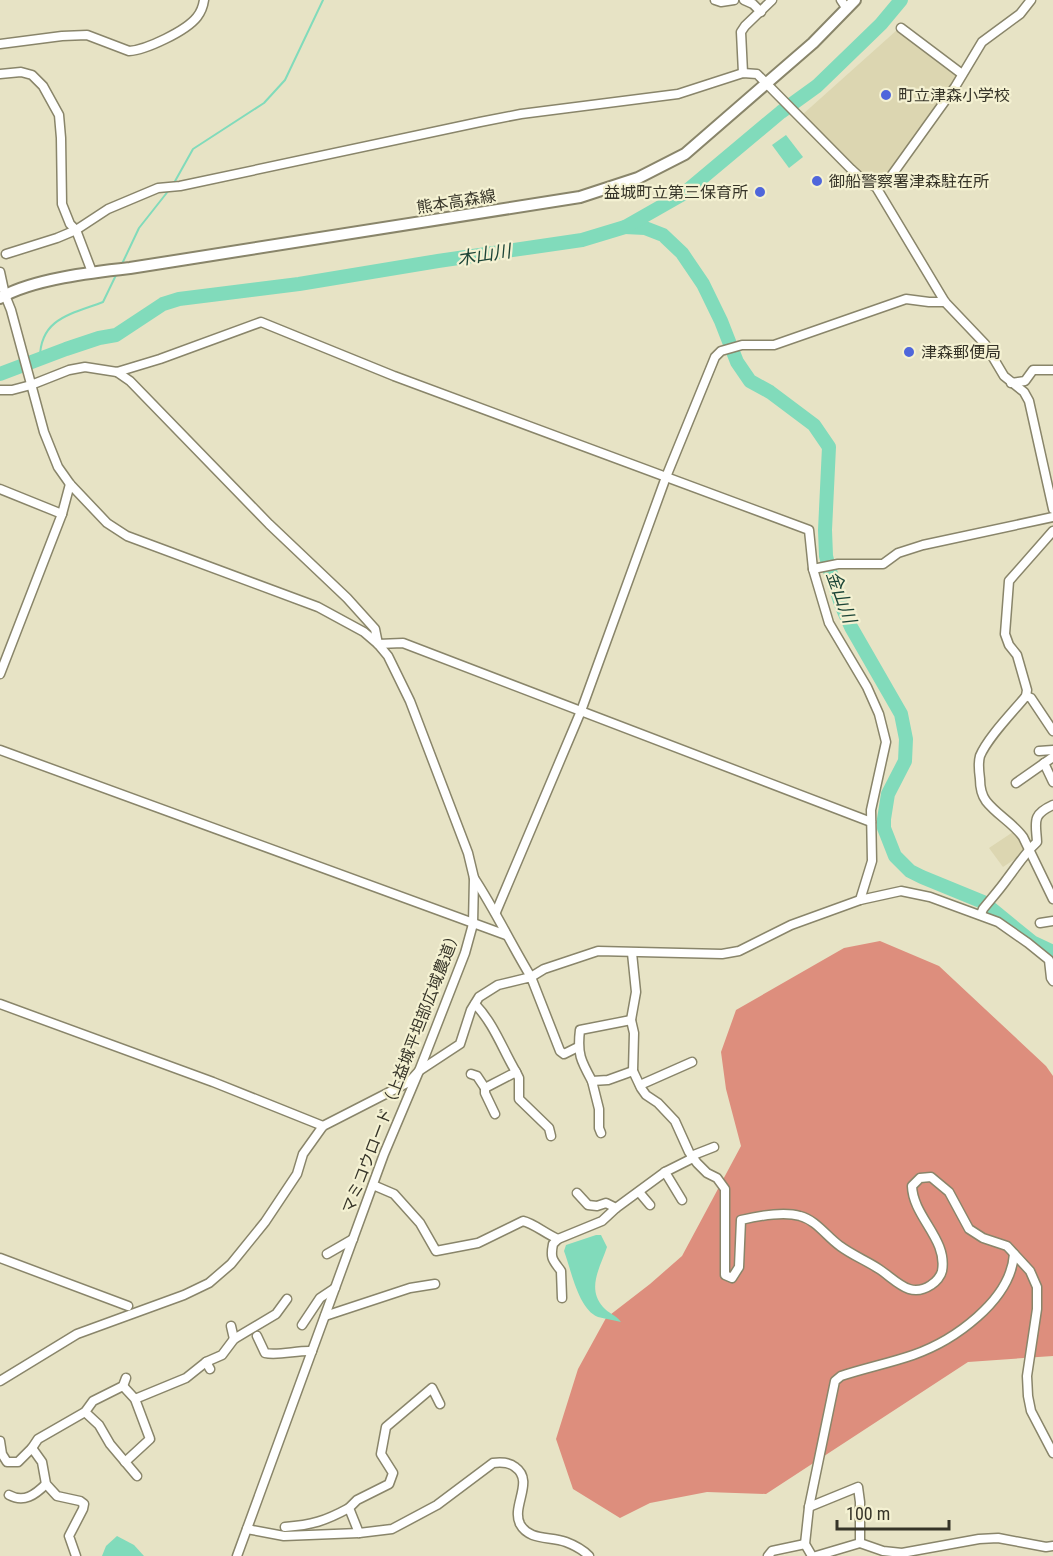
<svg xmlns="http://www.w3.org/2000/svg" width="1053" height="1556" viewBox="0 0 1053 1556" font-family="'Roboto Condensed','Noto Sans JP',sans-serif">
  <rect width="100%" height="100%" fill="#e7e3c5"/>
  <g fill="#dcd6b1">
    <polygon points="897,30 961,74 887,177 878,182 863,176 802,115"/>
    <polygon points="1013,832 1027,851 1003,867 989,848"/>
  </g>
  <polygon fill="#dd8e7d" points="880,941 939,966 1046,1066 1053,1076 1053,1356 968,1362 766,1494 707,1492 650,1503 620,1518 573,1489 556,1439 578,1369 606,1318 650,1284 682,1256 741,1146 726,1089 721,1052 736,1010 844,948"/>
  <g fill="#81dbbb">
    <polygon points="786,135 803,157 789,168 772,145"/>
    <path d="M596 1235H601L607 1247C601 1266 586 1288 603 1307 608 1313 616 1315 621 1322 614 1320 605 1319 598 1317 578 1309 571 1269 564 1251L566 1245Z"/>
    <polygon points="117,1536 134,1545 144,1556 102,1556 106,1546"/>
  </g>
  <g fill="none" stroke-linecap="round" stroke-linejoin="round">
    <g stroke="#81dbbb" stroke-width="2">
      <polyline points="174,183 193,149 264,103 285,80 323,0"/>
      <polyline points="121,266 139,228 169,190"/>
      <path d="M40 358C40 318 72 314 103 302L117 273"/>
    </g>
    <g stroke="#81dbbb" stroke-width="14">
      <polyline points="625,227 645,228 663,235 682,253 703,284 721,321 737,362 750,381 770,392 814,425 829,447 825,530 826,556 829,568 842,607 851,627 901,714 906,739 905,761 888,794 884,819 884,828 895,856 910,871 922,877 983,902 1032,942 1053,952"/>
      <polyline points="0,374 66,349 99,338 116,335 163,304 179,299 299,284 438,261 582,240 625,227 683,194 781,112 817,86 881,24 901,0"/>
    </g>
    <defs>
      <g id="minor">
        <polyline points="715,0 721,2 734,0"/>
        <polyline points="744,0 753,4 761,12"/>
        <polyline points="841,0 847,9"/>
        <polyline points="901,28 962,74"/>
        <path d="M0 44 62 36 87 35 129 51C146 50 186 31 197 17 201 12 203 7 204 0"/>
        <polyline points="743,73 741,32 745,26 772,0"/>
        <polyline points="0,74 21,72 32,75 43,86 59,115 61,138 62,204 70,224 76,230 92,272"/>
        <polyline points="876,187 889,179 955,87 982,42 1020,14 1031,0"/>
        <polyline points="6,254 57,238 76,230 108,209 158,188 180,186 480,122 521,114 678,94 743,73 757,74 851,169 864,181 876,187 945,302 985,344 1004,376 1024,392 1029,401 1053,509"/>
        <polyline points="0,272 5,295 11,310 44,432 58,467 70,484 107,523 127,536 318,607 364,632 378,644 388,656 410,701 468,853 474,878 473,924 465,953 419,1071 384,1154 237,1556"/>
        <polyline points="117,372 130,381 269,524 347,598 375,629 378,644 403,643 871,822"/>
        <polyline points="1011,383 1025,381 1033,370 1053,370"/>
        <polyline points="0,390 12,390 31,385 69,370 85,367 117,372 160,359 261,322 394,376 809,530 813,569 829,623 867,687 879,714 886,742 871,810 872,861 860,900"/>
        <polyline points="0,489 62,514"/>
        <path d="M1053 531 1009 581 1005 634 1009 645 1017 655 1027 690 1026 696C1013 712 988 737 980 756 978 763 979 772 980 779 980 788 981 794 986 801 997 815 1013 823 1023 837L1053 899"/>
        <polyline points="813,569 838,564 883,564 898,553 923,545 1053,517"/>
        <polyline points="0,674 62,514 70,484"/>
        <polyline points="1026,696 1031,698 1053,731"/>
        <polyline points="0,750 506,935"/>
        <polyline points="1039,751 1053,750"/>
        <polyline points="1044,763 1053,782"/>
        <polyline points="1016,783 1053,757"/>
        <path d="M474 878C495 910 511 944 531 977L544 969 598 951 722 954 739 951 791 925 860 900 901 891 930 897 998 922 1028 943 1049 960 1051 978 1053 981"/>
        <polyline points="496,912 581,711 666,477 715,357 721,351 742,345 774,345 906,299 929,302 945,302"/>
        <path d="M981 914 983 909C991 899 1000 889 1007 879 1017 866 1025 853 1037 842 1036 822 1031 815 1053 805"/>
        <polyline points="1040,923 1053,921"/>
        <path d="M632 953 636 992 631 1020 634 1033 633 1071 641 1088 646 1095 658 1103 675 1121 689 1152 697 1163 707 1173 717 1178 725 1189V1275L732 1278 739 1267 741 1220C758 1216 783 1211 800 1216 816 1220 827 1237 840 1246 852 1255 867 1261 879 1269 897 1281 910 1299 931 1285 936 1282 941 1276 942 1271 948 1239 913 1217 912 1186L920 1178 931 1177 949 1192 969 1229 983 1238 1007 1246 1030 1271 1037 1287V1309L1027 1376 1028 1396 1031 1411 1053 1453"/>
        <polyline points="0,1004 213,1082 323,1126"/>
        <path d="M475 1004C494 1024 502 1048 516 1072L485 1088V1093L495 1114"/>
        <polyline points="516,1072 519,1078 519,1099 549,1128 551,1136"/>
        <polyline points="471,1074 477,1076 485,1088"/>
        <path d="M592 1081C581 1061 577 1054 580 1030L631 1020"/>
        <polyline points="640,1085 692,1062"/>
        <polyline points="601,1133 599,1128 599,1109 592,1081 608,1080 633,1071"/>
        <polyline points="691,1156 714,1147"/>
        <path d="M373 1185 394 1194 420 1223 436 1251 478 1243 523 1221C533 1223 546 1234 558 1239"/>
        <polyline points="639,1192 650,1205"/>
        <polyline points="577,1193 588,1205 597,1206 606,1203 616,1208 665,1172"/>
        <polyline points="682,1200 665,1172 693,1158"/>
        <polyline points="327,1254 353,1239"/>
        <polyline points="0,1258 128,1306"/>
        <path d="M562 1298 561 1271C553 1260 550 1259 553 1244L558 1239 602 1221 616 1208"/>
        <polyline points="325,1316 410,1288 435,1284"/>
        <polyline points="302,1325 320,1298 335,1288"/>
        <polyline points="231,1326 234,1339"/>
        <path d="M257 1336 265 1353C278 1356 298 1350 312 1351"/>
        <polyline points="210,1369 206,1362 222,1355 234,1339 276,1314 287,1299"/>
        <polyline points="0,1381 77,1334 184,1295 209,1283 231,1264 265,1222 297,1174 303,1154 323,1126 409,1082 419,1071 460,1044 471,1010 479,997 498,985 531,977 560,1051 564,1054 578,1047"/>
        <polyline points="123,1386 135,1399 150,1439 125,1462"/>
        <polyline points="135,1399 186,1378 206,1362"/>
        <polyline points="85,1412 99,1425 110,1444 137,1476"/>
        <polyline points="0,1441 2,1454 7,1462 18,1462 32,1448 42,1462 46,1484 57,1496 80,1501 84,1504 83,1509 69,1536 76,1556"/>
        <polyline points="32,1448 38,1439 85,1412 93,1401 123,1386 126,1378"/>
        <path d="M9 1495C24 1503 35 1495 46 1484"/>
        <polyline points="809,1507 858,1487 860,1502 860,1543"/>
        <path d="M285 1527C312 1525 325 1521 349 1508"/>
        <path d="M247 1529 284 1536 359 1533 392 1529 437 1505 493 1463C501 1462 509 1462 515 1467 535 1481 511 1506 520 1524 529 1541 550 1536 566 1542 574 1545 583 1550 589 1556"/>
        <polyline points="359,1533 349,1508 357,1500 389,1484 393,1473 381,1454 386,1427 432,1388 440,1404"/>
        <polyline points="768,1556 772,1551 805,1544"/>
        <path d="M812 1556 805 1544 809 1507 835 1381 841 1376C865 1368 890 1363 913 1355 953 1341 1011 1301 1014 1254"/>
        <polyline points="816,1556 860,1543 883,1551 902,1553 979,1539 998,1538 1046,1547 1053,1546"/>
      </g>
      <path id="major" d="M0 298C32 279 94 272 130 268L580 197 638 178 685 154 813 43 855 0"/>
    </defs>
    <use href="#minor" stroke="#89856a" stroke-width="11"/>
    <use href="#major" stroke="#89856a" stroke-width="14"/>
    <use href="#minor" stroke="#fff" stroke-width="8"/>
    <use href="#major" stroke="#fff" stroke-width="10"/>
  </g>
  <g fill="#4f66db" stroke="#f4f1d2" stroke-width="2">
    <circle cx="886" cy="95" r="6"/>
    <circle cx="817" cy="181" r="6"/>
    <circle cx="760" cy="192" r="6"/>
    <circle cx="909" cy="352" r="6"/>
  </g>
  <g text-anchor="middle" stroke-width="4.5" stroke-linejoin="round" paint-order="stroke">
    <g font-size="16" fill="#363428" stroke="#f4f1d2" text-anchor="start">
      <text x="898" y="101">町立津森小学校</text>
      <text x="829" y="187">御船警察署津森駐在所</text>
      <text x="748" y="198" text-anchor="end">益城町立第三保育所</text>
      <text x="921" y="358">津森郵便局</text>
    </g>
    <g font-size="16" fill="#363428" stroke="#f4f1d2">
      <text transform="translate(456 201) rotate(-9)" y="6">熊本高森線</text>
      <text transform="translate(401 1071) rotate(-69)" y="6">マミコウロード（上益城平坦部広域農道）</text>
    </g>
    <g font-size="18" font-style="italic" fill="#1c4537" stroke="#f4f1d2">
      <text transform="translate(484 255) rotate(-9)" y="6">木山川</text>
      <text transform="translate(841 597) rotate(70)" y="6">金山川</text>
    </g>
  </g>
  <path d="M837 1520v9h112v-9" fill="none" stroke="#363428" stroke-width="3"/>
  <text x="846" y="1520" font-size="18" fill="#363428" stroke="#f4f1d2" stroke-width="4.5" paint-order="stroke">100 m</text>
</svg>
